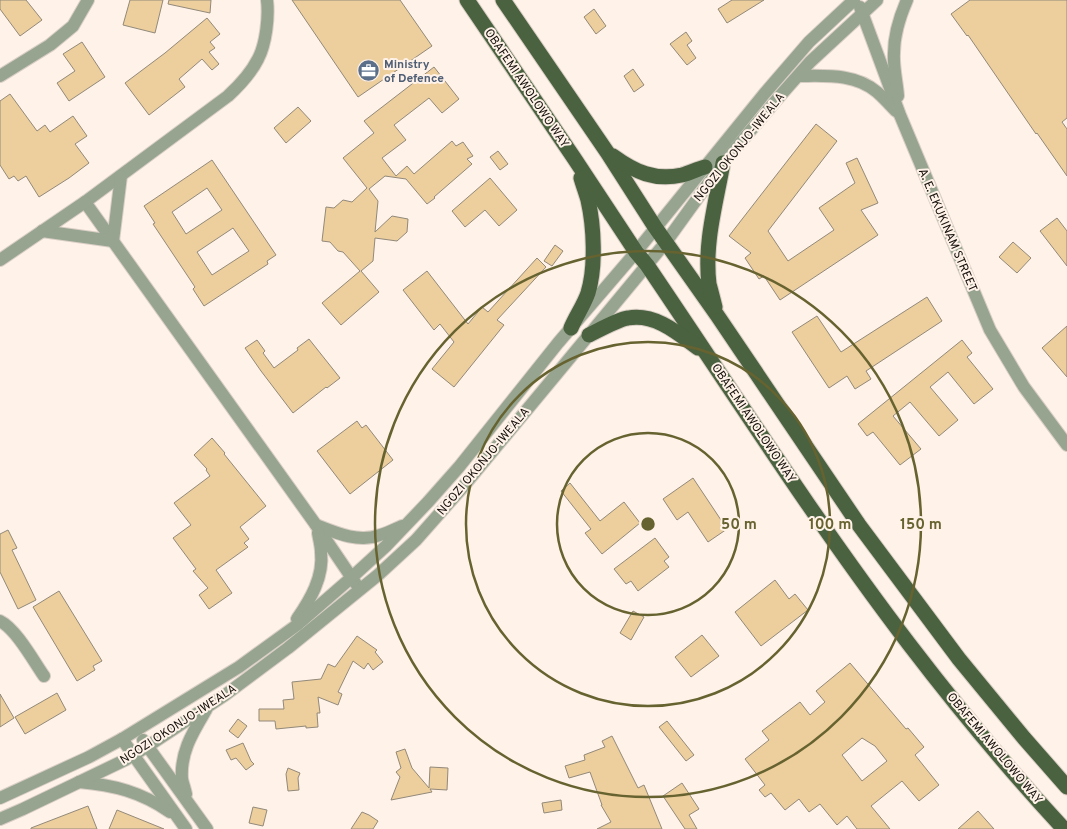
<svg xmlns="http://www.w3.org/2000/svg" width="1067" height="829" viewBox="0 0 1067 829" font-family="Overpass,sans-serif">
  <rect width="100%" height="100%" fill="#fff2e8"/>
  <g fill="#edce9d" stroke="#92897a" fill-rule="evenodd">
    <polygon points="0,0 26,0 42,20 20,36 0,9"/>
    <polygon points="130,0 163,0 155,33 123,25"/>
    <polygon points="169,0 211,0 210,13 168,4"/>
    <polygon points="292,0 400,0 432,46 358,97"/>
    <polygon points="732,0 764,0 727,23 718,9"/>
    <polygon points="970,0 1067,0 1067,118 1062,122 1067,129 1067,176 1037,133 1036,134 968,35 967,36 951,14"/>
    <polygon points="594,9 606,26 596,34 584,17"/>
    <polygon points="207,18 220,34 210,42 215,48 209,52 219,64 212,70 202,59 179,79 185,87 149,115 125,83 165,53"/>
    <polygon points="686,32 692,41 687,45 696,58 687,65 670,44"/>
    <polygon points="82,42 105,77 69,101 57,83 75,71 63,54"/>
    <polygon points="434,67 459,99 442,113 429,98 394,125 406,140 382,158 396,176 407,166 414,174 452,141 456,146 463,142 473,156 467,159 472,164 434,197 435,198 427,204 406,179 385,176 369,189 378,201 375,232 392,216 408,219 407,232 397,241 375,238 373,261 361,271 379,292 341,325 322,303 360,271 343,252 338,251 330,242 322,241 326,207 334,208 343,200 352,202 367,188 343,158 374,133 364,121"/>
    <polygon points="633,69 644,85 634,92 624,76"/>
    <polygon points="10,94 37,131 45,125 50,132 73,116 87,136 75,144 89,163 69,178 39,197 26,176 18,181 14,176 9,179 0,165 0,101"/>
    <polygon points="298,107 311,121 286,143 274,128"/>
    <polygon points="816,124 837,141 768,231 788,261 834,230 819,208 855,183 846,163 857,158 878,203 861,210 878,235 780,300 764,276 759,279 745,258 751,253 729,236"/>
    <polygon points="498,151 508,164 500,170 490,157"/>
    <path d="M212 160 276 255 267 261 268 264 204 306 193 289 195 287 153 224 155 223 144 206ZM207 188 222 210 186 234 172 212ZM233 228 249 251 212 275 197 252Z"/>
    <polygon points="490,178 517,210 499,226 485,210 465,227 452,211"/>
    <polygon points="1057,218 1067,231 1067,266 1040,231"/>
    <polygon points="1013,242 1031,258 1017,273 999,257"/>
    <polygon points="555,245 563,251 552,266 544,261"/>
    <polygon points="537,258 546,267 497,320 504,325 454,387 432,369 454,342 440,324 434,330 403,290 427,271 468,324 482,307 488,312"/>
    <polygon points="927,297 942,321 866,371 871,379 855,389 847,376 829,388 792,332 817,316 841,352"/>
    <polygon points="1067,326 1067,377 1042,348"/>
    <polygon points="309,339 340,378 327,388 326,387 293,413 261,371 245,348 257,340 265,351 263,353 274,368 298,350 297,348"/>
    <polygon points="962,340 972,353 967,357 993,389 974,404 948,372 930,387 958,420 939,436 910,402 893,416 921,449 900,465 873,432 867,436 858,424"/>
    <polygon points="357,421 362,428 366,425 393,460 350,494 317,451"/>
    <polygon points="212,438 225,453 224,454 266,506 240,527 249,539 244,543 248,547 216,570 232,593 209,609 199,595 208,588 193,571 196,569 173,538 191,525 174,503 210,476 206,470 207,469 194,455"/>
    <polygon points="693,478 727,529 708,542 688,512 677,520 663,499"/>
    <polygon points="570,483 600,521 624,502 640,523 602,554 585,533 591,529 561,491"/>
    <polygon points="8,530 17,548 12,550 36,600 18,609 0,572 0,534"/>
    <polygon points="655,538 669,557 664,561 669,567 638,591 631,581 626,584 614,569"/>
    <polygon points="775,580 789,599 795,594 808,610 761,646 735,612"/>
    <polygon points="59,591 102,661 93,666 95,670 77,681 33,607"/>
    <polygon points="633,611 644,617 631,640 620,633"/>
    <polygon points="702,635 719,656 691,677 675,657"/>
    <polygon points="357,636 377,650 375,652 383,662 373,670 368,663 364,669 353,661 338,692 342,694 338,705 318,697 320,713 317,713 318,727 306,728 306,726 276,729 275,721 259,721 259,709 284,709 283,700 294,699 292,682 321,679 328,664 335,667"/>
    <path d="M850 663 906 729 908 728 924 747 915 755 939 785 919 801 902 781 871 806 890 829H857L847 816 837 825 820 804 809 812 799 799 785 810 771 793 765 797 759 790 765 785 745 759 769 740 762 731 800 702 810 715 825 702 816 691ZM862 738 875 746 887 761 862 781 842 755Z"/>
    <polygon points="57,693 66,710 25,734 15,717"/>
    <polygon points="0,694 14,718 0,727"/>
    <polygon points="238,719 247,726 238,738 229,731"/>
    <polygon points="667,721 694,755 686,761 659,727"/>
    <polygon points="612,736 638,788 644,785 662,829 597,829 611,822 601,805 602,805 590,772 569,778 565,766 585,760 584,755 605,747 602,741"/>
    <polygon points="243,743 251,761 254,764 246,770 236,758 231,760 226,750"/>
    <polygon points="405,749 412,768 429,788 430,767 448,768 447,790 430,789 432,792 391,800 400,777 396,772 401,768 396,752"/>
    <polygon points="288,768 300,773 298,778 299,790 288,791 286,774"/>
    <polygon points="682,783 699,809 689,815 697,829 685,829 663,796"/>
    <polygon points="561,800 562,810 544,813 542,803"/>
    <polygon points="88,806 97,829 31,829 31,828"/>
    <polygon points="253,807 267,810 263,826 249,823"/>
    <polygon points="117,810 164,829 109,829"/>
    <polygon points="978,811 994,829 958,829"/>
    <polygon points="362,812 369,815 378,821 373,829 351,829"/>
  </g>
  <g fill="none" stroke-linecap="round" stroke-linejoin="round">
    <defs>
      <g id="minor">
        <path d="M267 0C269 17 266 44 258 59 251 73 240 85 228 96L85 202 316 525 356 584"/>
        <polyline points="860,7 900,115 990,330 1024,387 1067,445"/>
        <polyline points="0,76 50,45 73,26 88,0"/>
        <path d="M798 76C825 76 855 73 877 92 884 98 890 105 896 111"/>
        <path d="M898 96C897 82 893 67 894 53 894 35 900 16 907 0"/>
        <polyline points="42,231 113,241 121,176"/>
        <polyline points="0,260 85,202"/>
        <path d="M316 525C336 533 359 543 380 535 388 533 395 529 402 526"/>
        <path d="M297 619C310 600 324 577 321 552 321 546 319 539 318 533"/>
        <path d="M0 621C16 629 33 660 44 676"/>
        <polyline points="122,739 186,829"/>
        <polyline points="143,740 207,829"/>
        <path d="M79 782C114 785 141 792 170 812"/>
        <path d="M186 794C185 789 183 784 182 779 180 752 193 732 206 710"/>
        <polyline points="0,798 89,757 122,739 239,667 297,625 351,578 386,546 428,502 459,467 558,343 636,252 765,93 809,42 854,0"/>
        <polyline points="0,819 23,809 125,760 148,746 225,695 288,648 378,575 416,540 462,488 666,242 723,163 779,97 810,62 877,0"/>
      </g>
      <g id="major">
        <path d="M467 0 574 158 636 252 647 265C733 392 816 522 909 644 958 708 1009 770 1064 829"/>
        <polyline points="503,0 607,152 655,227 717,315 859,525 959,659 1024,738 1067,787"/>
        <path d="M613 156C635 172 655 181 682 175 690 173 697 169 705 167"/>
        <path d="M715 307C713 299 711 291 709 284 704 243 716 203 723 163"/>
        <path d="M571 328C576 316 584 305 588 293 596 267 594 226 588 200 586 193 583 185 581 178"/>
        <path d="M589 335C599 330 619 319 628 318 655 313 678 333 698 348"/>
      </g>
    </defs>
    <use href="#minor" stroke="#d9cec5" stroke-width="14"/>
    <use href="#major" stroke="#d9cec5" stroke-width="17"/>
    <use href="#minor" stroke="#96a490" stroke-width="12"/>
    <use href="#major" stroke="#4a623f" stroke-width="15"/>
  </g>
  <g fill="none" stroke="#676330" stroke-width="2.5">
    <circle cx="648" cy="524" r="91"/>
    <circle cx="648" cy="524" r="182"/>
    <circle cx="648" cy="524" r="273"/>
  </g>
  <defs>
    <symbol id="office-disc" viewBox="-11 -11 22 22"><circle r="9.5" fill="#5c6f8a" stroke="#fff2e8"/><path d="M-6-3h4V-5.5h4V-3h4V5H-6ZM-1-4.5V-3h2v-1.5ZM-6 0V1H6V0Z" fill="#fff"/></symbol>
  </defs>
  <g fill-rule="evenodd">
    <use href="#office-disc" x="356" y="58" width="25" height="25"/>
  </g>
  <g text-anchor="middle" stroke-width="4" stroke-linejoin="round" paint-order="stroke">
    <g font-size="12" font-weight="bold" fill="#4e5e75" stroke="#fff2e8" text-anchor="start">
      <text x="384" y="68">Ministry<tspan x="384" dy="14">of Defence</tspan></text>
    </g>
    <g font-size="12" fill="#140f0b" stroke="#fff2e8">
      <text transform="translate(527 88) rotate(56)" y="4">OBAFEMI AWOLOWO WAY</text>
      <text transform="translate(739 147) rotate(-51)" y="4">NGOZI OKONJO-IWEALA</text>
      <text transform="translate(948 230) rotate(67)" y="4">A. E. EKUKINAM STREET</text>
      <text transform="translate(754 423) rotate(56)" y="4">OBAFEMI AWOLOWO WAY</text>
      <text transform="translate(483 461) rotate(-50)" y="4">NGOZI OKONJO-IWEALA</text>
      <text transform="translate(178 724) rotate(-33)" y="4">NGOZI OKONJO-IWEALA</text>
      <text transform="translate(995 748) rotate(50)" y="4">OBAFEMI AWOLOWO WAY</text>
    </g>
  </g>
  <circle cx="648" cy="524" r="8" fill="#676330" stroke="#fff2e8" stroke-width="2.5"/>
  <g font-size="15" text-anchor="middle" font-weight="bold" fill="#676330" stroke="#fff2e8" stroke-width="4" stroke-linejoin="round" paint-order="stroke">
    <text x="739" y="529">50 m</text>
    <text x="830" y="529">100 m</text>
    <text x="921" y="529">150 m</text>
  </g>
</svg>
